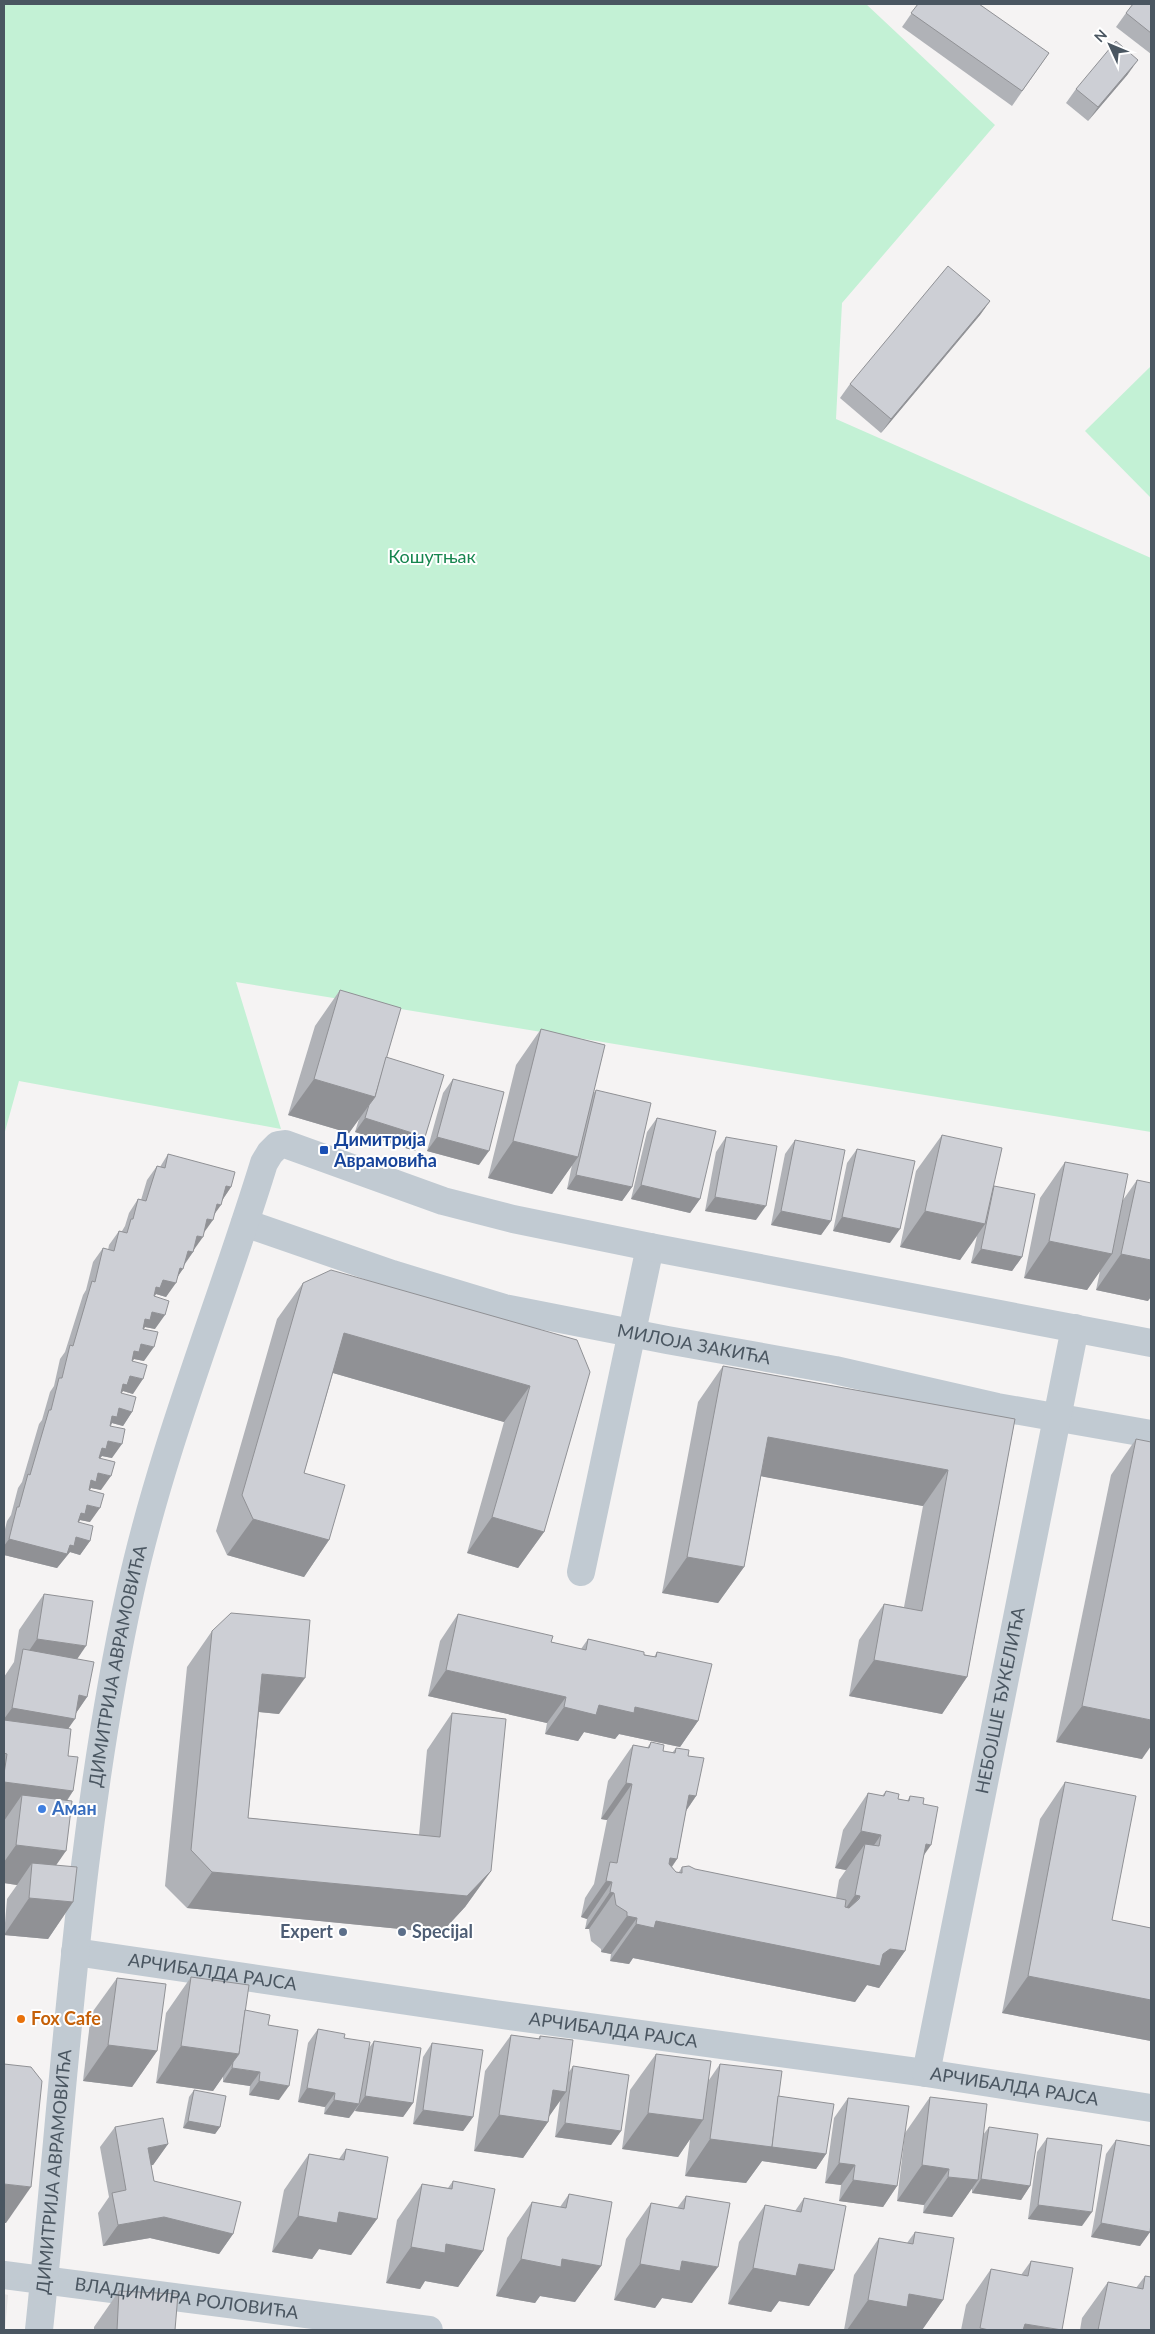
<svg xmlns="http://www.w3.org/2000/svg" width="1155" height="2334" viewBox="0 0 1155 2334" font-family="Lato,sans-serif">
  <rect width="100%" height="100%" fill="#f5f3f3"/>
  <polygon fill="#e6e4e5" points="4,2294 8,2295 5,2330 4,2330"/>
  <g fill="#c3f1d5">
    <polygon points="4,4 866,4 995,125 842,303 836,419 1151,558 1151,1132 236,982 281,1129 19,1081 4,1135"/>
    <polygon points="1151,366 1151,498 1085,431"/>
  </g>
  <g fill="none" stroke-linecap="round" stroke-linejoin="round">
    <g stroke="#c1cad2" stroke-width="28">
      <path id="s1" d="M245 1223 392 1274 504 1308 667 1340 835 1370 997 1407 1151 1434"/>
      <polyline points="581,1572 650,1247"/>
      <path id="s2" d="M75 1952 495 2014 926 2073 1151 2108"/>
      <path id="s3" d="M926 2073 1075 1328"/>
      <path id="s4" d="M4 2275 429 2330"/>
      <path id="s5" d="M39 2330C65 2084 77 1835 130 1592 162 1446 220 1306 264 1163L270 1153 278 1145 285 1144 443 1201 513 1219 650 1247 1151 1343"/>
    </g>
  </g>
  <g fill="#b0b2b7">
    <polygon points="918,4 1049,53 1012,106 902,27"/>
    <polygon points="1151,4 1151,54 1116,27 1126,13"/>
    <polygon points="1128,74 1088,121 1066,103 1076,89"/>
    <polygon points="990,301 980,315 881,433 840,398 850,384"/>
    <polygon points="340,990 386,1057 425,1137 415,1151 355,1132 359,1119 349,1133 288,1115 315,1026"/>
    <polygon points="541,1029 593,1094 596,1090 632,1187 622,1201 567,1189 572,1165 552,1194 488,1178 516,1065"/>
    <polygon points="453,1079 479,1165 427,1151 443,1093"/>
    <polygon points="657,1118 700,1199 690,1213 631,1199 647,1132"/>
    <polygon points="942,1135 993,1188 994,1186 1022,1257 1012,1271 971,1263 977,1236 960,1260 900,1247 916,1171"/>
    <polygon points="726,1137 756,1220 705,1211 716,1152"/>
    <polygon points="795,1140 831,1221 821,1235 771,1225 785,1154"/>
    <polygon points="857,1149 890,1243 833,1231 847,1163"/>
    <polygon points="168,1154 231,1187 223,1199 194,1249 193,1252 185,1264 166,1297 156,1294 154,1297 155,1329 145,1327 144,1329 144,1361 134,1359 132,1361 133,1394 123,1391 121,1393 132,1412 123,1426 112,1423 111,1426 112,1458 102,1456 100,1458 101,1490 91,1488 90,1490 90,1522 80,1520 79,1522 90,1541 80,1555 70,1552 57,1568 4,1555 4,1533 7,1521 11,1515 18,1488 22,1482 39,1424 42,1420 50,1392 54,1386 60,1359 65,1352 83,1295 86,1290 93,1262 103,1248 108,1250 109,1245 119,1231 122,1231 125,1226 129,1213 138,1199 141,1200 147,1180 157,1166 160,1167"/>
    <polygon points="1065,1162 1123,1200 1137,1180 1148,1301 1096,1290 1100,1271 1087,1290 1024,1278 1040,1198"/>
    <polygon points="303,1283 577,1340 544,1532 518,1568 467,1553 504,1422 333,1373 304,1473 329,1540 304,1577 227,1555 216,1531 277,1319"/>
    <polygon points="723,1366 1015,1419 967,1677 942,1714 849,1696 859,1640 884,1604 904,1607 923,1506 761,1476 744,1567 718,1603 662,1593 698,1402"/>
    <polygon points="1136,1439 1142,1759 1056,1742 1111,1475"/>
    <polygon points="44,1594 77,1659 87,1697 76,1713 68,1729 68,1756 73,1791 67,1801 56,1865 73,1902 48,1939 4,1935 7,1899 17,1885 4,1883 4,1677 14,1662 19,1630"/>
    <polygon points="458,1614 551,1642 581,1649 588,1639 654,1657 657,1652 698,1721 680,1747 619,1734 615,1739 584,1732 578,1741 545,1734 547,1723 428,1696 440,1641"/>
    <polygon points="212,1631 279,1714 259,1712 248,1818 419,1835 427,1750 452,1713 491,1871 465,1907 441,1933 187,1908 165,1886 187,1667"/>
    <polygon points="651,1742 663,1751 672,1753 676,1748 688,1756 696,1796 686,1811 677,1859 672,1867 676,1872 679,1872 682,1867 836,1898 839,1880 846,1870 835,1868 843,1830 868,1793 882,1796 886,1791 898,1799 907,1801 910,1796 923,1804 923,1856 905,1951 879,1988 867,1985 855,2002 633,1958 629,1964 610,1961 611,1954 601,1952 601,1949 591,1941 589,1929 585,1929 587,1919 581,1917 585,1898 594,1884 607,1820 601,1819 608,1781 633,1745 647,1748"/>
    <polygon points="1065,1782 1112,1920 1151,1928 1151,2041 1002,2013 1040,1819"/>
    <polygon points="191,1977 268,2025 279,2100 249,2095 250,2086 223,2082 223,2076 213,2091 156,2083 166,2013"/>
    <polygon points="117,1978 157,2051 132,2087 83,2081 91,2014"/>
    <polygon points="318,2029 344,2038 369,2048 374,2041 413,2103 403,2117 355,2111 356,2109 349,2118 324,2114 325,2107 298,2102 308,2043"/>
    <polygon points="511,2035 538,2039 540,2036 569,2072 573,2066 621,2131 611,2145 555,2137 560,2101 549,2116 548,2122 523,2158 474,2151 485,2071"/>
    <polygon points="432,2043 473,2117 463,2131 413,2124 423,2057"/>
    <polygon points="656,2054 709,2080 720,2064 778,2096 826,2154 816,2169 762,2161 746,2183 685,2176 690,2139 678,2157 622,2149 630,2090"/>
    <polygon points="194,2090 220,2127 215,2134 183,2128 189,2097"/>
    <polygon points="930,2097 983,2135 989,2127 1030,2186 1021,2200 972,2193 972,2188 952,2217 923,2213 924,2205 897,2201 905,2133"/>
    <polygon points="848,2098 897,2186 883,2207 839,2201 841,2185 825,2183 834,2118"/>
    <polygon points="115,2127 168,2144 153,2165 151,2165 154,2181 233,2234 219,2254 150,2238 103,2246 98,2213 109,2197 100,2147"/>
    <polygon points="1047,2138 1082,2226 1028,2219 1037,2152"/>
    <polygon points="1116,2140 1150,2232 1140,2246 1091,2237 1106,2154"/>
    <polygon points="346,2149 377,2219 351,2255 319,2249 312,2259 272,2252 284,2190 309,2154 339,2159"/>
    <polygon points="453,2181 483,2251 458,2287 425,2281 420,2289 386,2283 397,2220 422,2184 448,2188"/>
    <polygon points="569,2194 601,2266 575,2302 540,2296 535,2303 496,2296 507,2238 532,2202 560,2207"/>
    <polygon points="686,2196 692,2303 662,2298 655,2308 614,2300 626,2239 651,2203 677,2208"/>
    <polygon points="804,2198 834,2270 809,2306 779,2301 771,2312 728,2304 739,2242 765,2205 795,2211"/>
    <polygon points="915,2232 943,2300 922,2330 844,2330 854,2275 879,2238 907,2243"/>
    <polygon points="1031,2261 1062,2330 961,2330 966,2305 991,2269 1021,2275"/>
    <polygon points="1145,2276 1151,2330 1080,2330 1082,2318 1108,2282 1136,2288"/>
    <polygon points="119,2291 175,2330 94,2330 94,2327"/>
  </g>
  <g fill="#909195">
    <polygon points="1138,60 1128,74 1088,121 1098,107"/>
    <polygon points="990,301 980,315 881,433 891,419"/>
    <polygon points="314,1079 375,1097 349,1133 288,1115"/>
    <polygon points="365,1118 425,1137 415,1151 355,1132"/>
    <polygon points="437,1137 489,1151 479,1165 427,1151"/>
    <polygon points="513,1141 578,1157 552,1194 488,1178"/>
    <polygon points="576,1175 632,1187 622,1201 567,1189"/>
    <polygon points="641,1185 700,1199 690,1213 631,1199"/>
    <polygon points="226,1186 231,1187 221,1202"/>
    <polygon points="715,1197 766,1206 756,1220 705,1211"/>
    <polygon points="217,1204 221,1205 211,1219"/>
    <polygon points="781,1211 831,1221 821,1235 771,1225"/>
    <polygon points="925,1211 985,1224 960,1260 900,1247"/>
    <polygon points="842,1217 900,1229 890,1243 833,1231"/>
    <polygon points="207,1219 213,1220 203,1234"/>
    <polygon points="197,1236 203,1237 193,1251"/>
    <polygon points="1049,1241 1112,1254 1087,1290 1024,1278"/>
    <polygon points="981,1249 1022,1257 1012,1271 971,1263"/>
    <polygon points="188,1251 193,1252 183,1266"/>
    <polygon points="1121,1254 1151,1260 1151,1297 1148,1301 1096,1290"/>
    <polygon points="180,1268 183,1269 174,1282 176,1283 166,1297 156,1294 151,1302 156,1287 163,1280"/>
    <polygon points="152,1312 165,1315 155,1329 145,1327 140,1334 145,1319"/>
    <polygon points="344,1333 530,1386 504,1422 319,1369"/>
    <polygon points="141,1344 154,1347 144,1361 134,1359 129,1366 134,1351"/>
    <polygon points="130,1376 143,1379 133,1394 123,1391 118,1399 123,1384"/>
    <polygon points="119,1408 132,1412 123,1426 112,1423 107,1431 112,1416"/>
    <polygon points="768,1437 948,1470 923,1506 743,1473"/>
    <polygon points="108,1441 122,1444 112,1458 102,1456 96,1463 102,1448"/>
    <polygon points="98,1473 111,1476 101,1490 91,1488 86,1496 91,1480"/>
    <polygon points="87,1505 100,1508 90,1522 80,1520 75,1528 81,1513"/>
    <polygon points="492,1517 544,1532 518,1568 467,1553"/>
    <polygon points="253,1519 329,1540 304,1577 227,1555"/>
    <polygon points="76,1537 90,1541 80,1555 70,1552 57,1568 4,1555 4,1546 9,1539 70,1545"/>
    <polygon points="687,1557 744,1567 718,1603 662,1593"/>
    <polygon points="37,1639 86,1646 61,1683 20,1664"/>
    <polygon points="874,1660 967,1677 942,1714 849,1696"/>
    <polygon points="446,1670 566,1697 547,1723 428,1696"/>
    <polygon points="262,1674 305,1678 279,1714 237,1710"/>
    <polygon points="79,1695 87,1697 72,1719 75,1719 49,1756 4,1747 4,1719 12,1708"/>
    <polygon points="599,1705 635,1707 698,1721 680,1747 619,1734 615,1739 584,1732 578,1741 545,1734 564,1707"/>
    <polygon points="1082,1706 1151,1720 1151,1746 1142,1759 1056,1742"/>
    <polygon points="4,1782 73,1791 48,1828 22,1795 4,1821"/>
    <polygon points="626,1783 632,1784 607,1820 601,1819"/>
    <polygon points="689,1795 696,1796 671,1833"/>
    <polygon points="861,1831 881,1835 861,1864 865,1844 846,1870 835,1868"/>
    <polygon points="926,1844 931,1845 906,1881"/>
    <polygon points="16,1845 66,1851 41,1887 32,1863 17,1885 4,1883 4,1862"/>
    <polygon points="670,1858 677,1859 652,1895"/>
    <polygon points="491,1871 465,1907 441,1933 187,1908 212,1872"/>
    <polygon points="606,1881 612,1882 587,1919 581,1917"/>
    <polygon points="610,1892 614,1893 589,1929 585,1929"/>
    <polygon points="855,1895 860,1896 834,1932 830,1931"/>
    <polygon points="29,1898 73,1902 48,1939 4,1935"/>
    <polygon points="627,1916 637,1918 611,1954 601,1952"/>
    <polygon points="656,1921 883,1954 890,1949 905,1951 879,1988 867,1985 855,2002 633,1958 629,1964 610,1961 636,1924"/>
    <polygon points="1028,1976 1151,2000 1151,2041 1002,2013"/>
    <polygon points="108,2045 157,2051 132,2087 83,2081"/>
    <polygon points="181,2046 239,2054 213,2091 156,2083"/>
    <polygon points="232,2068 260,2072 250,2086 223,2082"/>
    <polygon points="259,2081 289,2086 279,2100 249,2095"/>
    <polygon points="307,2088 335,2093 325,2107 298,2102"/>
    <polygon points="553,2090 566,2092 546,2121 548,2122 523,2158 474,2151 499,2115"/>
    <polygon points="365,2096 413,2103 403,2117 355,2111"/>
    <polygon points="334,2100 359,2104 349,2118 324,2114"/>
    <polygon points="423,2110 473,2117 463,2131 413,2124"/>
    <polygon points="648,2113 703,2120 678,2157 622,2149"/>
    <polygon points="188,2121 220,2127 215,2134 183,2128"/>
    <polygon points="565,2123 621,2131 611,2145 555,2137"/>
    <polygon points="710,2139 768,2146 826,2154 816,2169 762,2161 746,2183 685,2176"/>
    <polygon points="168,2144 153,2165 134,2168 148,2148"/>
    <polygon points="839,2163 855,2165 841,2185 825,2183"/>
    <polygon points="922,2165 949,2169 924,2205 897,2201"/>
    <polygon points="948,2177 978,2180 952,2217 923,2213"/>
    <polygon points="981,2179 1030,2186 1021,2200 972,2193"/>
    <polygon points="853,2180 897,2186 883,2207 839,2201"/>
    <polygon points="4,2184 31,2187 6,2223 4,2223"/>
    <polygon points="1038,2205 1092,2212 1082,2226 1028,2219"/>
    <polygon points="339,2212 377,2219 351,2255 319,2249 312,2259 272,2252 298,2216"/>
    <polygon points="164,2217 233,2234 219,2254 150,2238 103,2246 118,2225"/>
    <polygon points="1101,2223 1150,2232 1140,2246 1091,2237"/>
    <polygon points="446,2244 483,2251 458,2287 425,2281 420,2289 386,2283 411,2247"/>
    <polygon points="521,2259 562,2259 601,2266 575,2302 540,2296 535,2303 496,2296"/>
    <polygon points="682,2261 718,2267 692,2303 662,2298 655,2308 614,2300 640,2264"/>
    <polygon points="799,2264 834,2270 809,2306 779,2301 771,2312 728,2304 753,2268"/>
    <polygon points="909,2294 943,2300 922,2330 847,2330 868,2300"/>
    <polygon points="1025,2324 1060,2330 1020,2330"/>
  </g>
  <g fill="#cdcfd5" stroke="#909195">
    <polygon points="918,4 979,4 1049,53 1022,91 911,13"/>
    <polygon points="1133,4 1151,4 1151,33 1126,13"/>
    <polygon points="1116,41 1138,60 1098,107 1076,89"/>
    <polygon points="948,266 990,301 891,419 850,384"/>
    <polygon points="340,990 401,1008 375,1097 314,1079"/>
    <polygon points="541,1029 605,1045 578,1157 513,1141"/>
    <polygon points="386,1057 444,1075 425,1137 365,1118 369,1105 375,1097"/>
    <polygon points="453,1079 504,1092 489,1151 437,1137"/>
    <polygon points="596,1090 651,1103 632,1187 576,1175"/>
    <polygon points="657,1118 716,1131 700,1199 641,1185"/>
    <polygon points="942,1135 1002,1148 985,1224 925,1211"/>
    <polygon points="726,1137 777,1146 766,1206 715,1197"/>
    <polygon points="795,1140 845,1150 831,1221 781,1211"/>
    <polygon points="857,1149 915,1161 900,1229 842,1217"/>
    <polygon points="168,1154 235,1172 231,1187 226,1186 221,1205 217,1204 213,1220 207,1219 203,1237 197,1236 193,1252 188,1251 183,1269 180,1268 176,1283 163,1280 160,1288 156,1287 154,1296 169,1301 165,1315 152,1312 150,1320 145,1319 143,1329 158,1332 154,1347 141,1344 139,1352 134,1351 132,1361 147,1365 143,1379 130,1376 127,1385 123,1384 121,1393 136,1397 132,1412 119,1408 117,1417 112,1416 110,1426 125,1429 122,1444 108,1441 106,1449 102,1448 99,1458 115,1462 111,1476 98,1473 96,1482 91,1480 89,1490 104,1494 100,1508 87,1505 85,1514 81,1513 78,1522 93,1526 90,1541 76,1537 74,1546 70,1545 67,1554 9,1539 17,1507 19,1507 28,1474 30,1475 49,1410 51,1410 59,1378 62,1378 70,1345 73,1346 92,1281 95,1282 103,1248 114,1251 119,1231 127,1233 131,1219 133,1219 138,1199 146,1201 157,1166 165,1168"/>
    <polygon points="1065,1162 1128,1174 1112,1254 1049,1241"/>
    <polygon points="1137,1180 1151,1183 1151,1260 1121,1254"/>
    <polygon points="994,1186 1035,1194 1022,1257 981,1249"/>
    <polygon points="331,1270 577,1340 590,1372 544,1532 492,1517 530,1386 344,1333 304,1473 345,1485 329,1540 253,1519 242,1495 303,1283"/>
    <polygon points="723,1366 1015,1419 967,1677 874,1660 884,1604 922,1611 948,1470 768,1437 744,1567 687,1557"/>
    <polygon points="1136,1439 1151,1442 1151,1720 1082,1706"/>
    <polygon points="44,1594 93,1601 86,1646 37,1639"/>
    <polygon points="231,1613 310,1620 305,1678 262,1674 248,1818 440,1837 452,1713 506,1719 491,1871 467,1896 212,1872 191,1850 212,1631"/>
    <polygon points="458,1614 553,1636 551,1642 586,1650 588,1639 644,1652 644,1655 656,1657 657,1652 712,1664 698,1721 635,1707 634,1713 599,1705 596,1715 564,1707 566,1697 446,1670"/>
    <polygon points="23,1649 94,1662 87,1697 79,1695 75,1719 12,1708"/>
    <polygon points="4,1720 71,1729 68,1756 78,1757 73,1791 4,1782 4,1774 7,1754 4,1753"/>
    <polygon points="651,1742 664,1745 663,1751 675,1753 676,1748 689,1750 688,1756 704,1758 696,1796 689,1795 677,1859 670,1858 669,1864 676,1872 682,1873 682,1867 689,1866 695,1869 846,1900 845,1907 849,1908 859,1899 860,1896 855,1895 865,1844 879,1846 881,1835 861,1831 868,1793 884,1796 886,1791 899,1794 898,1799 909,1801 910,1796 924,1798 923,1804 938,1807 931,1845 926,1844 905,1951 890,1949 883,1954 880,1966 656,1921 654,1928 636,1924 637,1918 627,1916 627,1912 616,1905 614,1893 610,1892 612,1882 606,1881 610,1862 617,1863 632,1784 626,1783 633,1745 649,1748"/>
    <polygon points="1065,1782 1136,1796 1112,1920 1151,1928 1151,2000 1028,1976"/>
    <polygon points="22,1795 72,1801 66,1851 16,1845"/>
    <polygon points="32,1863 77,1867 73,1902 29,1898"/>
    <polygon points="191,1977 249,1985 239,2054 181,2046"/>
    <polygon points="117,1978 166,1984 157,2051 108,2045"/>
    <polygon points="245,2010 270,2015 268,2025 298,2030 289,2086 259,2081 260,2072 232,2068 233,2062 239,2054"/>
    <polygon points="318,2029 345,2034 344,2038 370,2042 359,2104 334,2100 335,2093 307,2088"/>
    <polygon points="511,2035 540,2039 540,2036 573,2040 566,2092 553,2090 548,2122 499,2115"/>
    <polygon points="374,2041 421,2048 413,2103 365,2096"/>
    <polygon points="432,2043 483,2050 473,2117 423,2110"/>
    <polygon points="656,2054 711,2061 703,2120 648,2113"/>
    <polygon points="4,2064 31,2067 42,2081 31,2187 4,2184"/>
    <polygon points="720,2064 782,2071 772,2147 710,2139"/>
    <polygon points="573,2066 629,2075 621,2131 565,2123"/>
    <polygon points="194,2090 226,2096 220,2127 188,2121"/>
    <polygon points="778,2096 834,2104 826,2154 772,2147"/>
    <polygon points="930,2097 987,2104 978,2180 948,2177 949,2169 922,2165"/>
    <polygon points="848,2098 909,2106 897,2186 853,2180 855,2165 839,2163"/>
    <polygon points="163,2118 168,2144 148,2148 154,2181 241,2202 233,2234 164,2217 118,2225 112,2193 126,2190 115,2127"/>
    <polygon points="989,2127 1038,2134 1030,2186 981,2179"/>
    <polygon points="1047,2138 1102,2145 1092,2212 1038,2205"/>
    <polygon points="1116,2140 1151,2146 1151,2223 1150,2232 1101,2223"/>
    <polygon points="346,2149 388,2157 377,2219 339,2212 337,2223 298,2216 309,2154 344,2160"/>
    <polygon points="453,2181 495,2189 483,2251 446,2244 445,2253 411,2247 422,2184 452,2189"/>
    <polygon points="569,2194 612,2202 601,2266 562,2259 561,2267 521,2259 532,2202 566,2208"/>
    <polygon points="686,2196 730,2203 718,2267 682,2261 680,2271 640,2264 651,2203 684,2209"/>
    <polygon points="804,2198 846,2206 834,2270 799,2264 796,2276 753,2268 765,2205 801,2212"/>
    <polygon points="915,2232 954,2238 943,2300 909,2294 907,2307 868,2300 879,2238 913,2244"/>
    <polygon points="1031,2261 1073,2268 1062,2330 1025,2324 1023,2330 989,2330 980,2328 991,2269 1028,2276"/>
    <polygon points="1145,2276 1151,2277 1151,2330 1098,2330 1108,2282 1143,2289"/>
    <polygon points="119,2291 178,2294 175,2330 117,2330"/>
  </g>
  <rect fill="#1a4fb4" stroke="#fff" stroke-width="2" x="319" y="1145" width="10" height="10" rx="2.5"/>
  <circle fill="#3f7fe0" stroke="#fff" stroke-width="2" cx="42" cy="1809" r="5"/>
  <g fill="#5c6f8a" stroke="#fff" stroke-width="2">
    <circle cx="343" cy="1932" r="5"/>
    <circle cx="402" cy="1932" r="5"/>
  </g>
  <circle fill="#e8710a" stroke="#fff" stroke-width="2" cx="21" cy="2019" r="5"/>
  <g text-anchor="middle" stroke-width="4" stroke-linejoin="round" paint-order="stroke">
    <g font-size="18" fill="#17864f" stroke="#fff">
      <text x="432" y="563">Кошутњак</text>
    </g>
    <g font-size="18" font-weight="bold" fill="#164399" stroke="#fff" text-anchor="start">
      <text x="334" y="1146">Димитрија<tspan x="334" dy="21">Аврамовића</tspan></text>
    </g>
    <g font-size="18" fill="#4a5661" stroke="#fff">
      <text dy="6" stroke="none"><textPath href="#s1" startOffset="466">МИЛОЈА ЗАКИЋА</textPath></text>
      <text dy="6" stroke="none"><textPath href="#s5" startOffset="669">ДИМИТРИЈА АВРАМОВИЋА</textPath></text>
      <text dy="6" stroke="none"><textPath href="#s3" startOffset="380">НЕБОЈШЕ ЂУКЕЛИЋА</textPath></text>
      <text dy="6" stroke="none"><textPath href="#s2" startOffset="139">АРЧИБАЛДА РАЈСА</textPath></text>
      <text dy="6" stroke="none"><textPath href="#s2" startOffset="544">АРЧИБАЛДА РАЈСА</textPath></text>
      <text dy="6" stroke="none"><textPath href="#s2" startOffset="949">АРЧИБАЛДА РАЈСА</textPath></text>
      <text dy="6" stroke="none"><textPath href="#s5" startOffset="159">ДИМИТРИЈА АВРАМОВИЋА</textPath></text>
      <text dy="6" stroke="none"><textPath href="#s4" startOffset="184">ВЛАДИМИРА РОЛОВИЋА</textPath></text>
    </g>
    <g font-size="18" font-weight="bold" fill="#366cbe" stroke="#fff" text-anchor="start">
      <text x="52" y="1815">Аман</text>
    </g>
    <g font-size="18" font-weight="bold" fill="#4e5e75" stroke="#fff" text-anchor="end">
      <text x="333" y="1938">Expert</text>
      <text x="412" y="1938" text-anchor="start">Specijal</text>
    </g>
    <g font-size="18" font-weight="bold" fill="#c56008" stroke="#fff" text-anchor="start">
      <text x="31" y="2025">Fox Cafe</text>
    </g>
  </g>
  <rect width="1155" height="2334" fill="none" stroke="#4a5661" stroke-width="10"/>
  <g transform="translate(1110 45) rotate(314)" stroke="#ffffff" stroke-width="4" paint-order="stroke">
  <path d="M0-4L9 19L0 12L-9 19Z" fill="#4a5661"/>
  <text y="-8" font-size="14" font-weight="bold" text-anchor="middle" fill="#4a5661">N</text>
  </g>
</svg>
